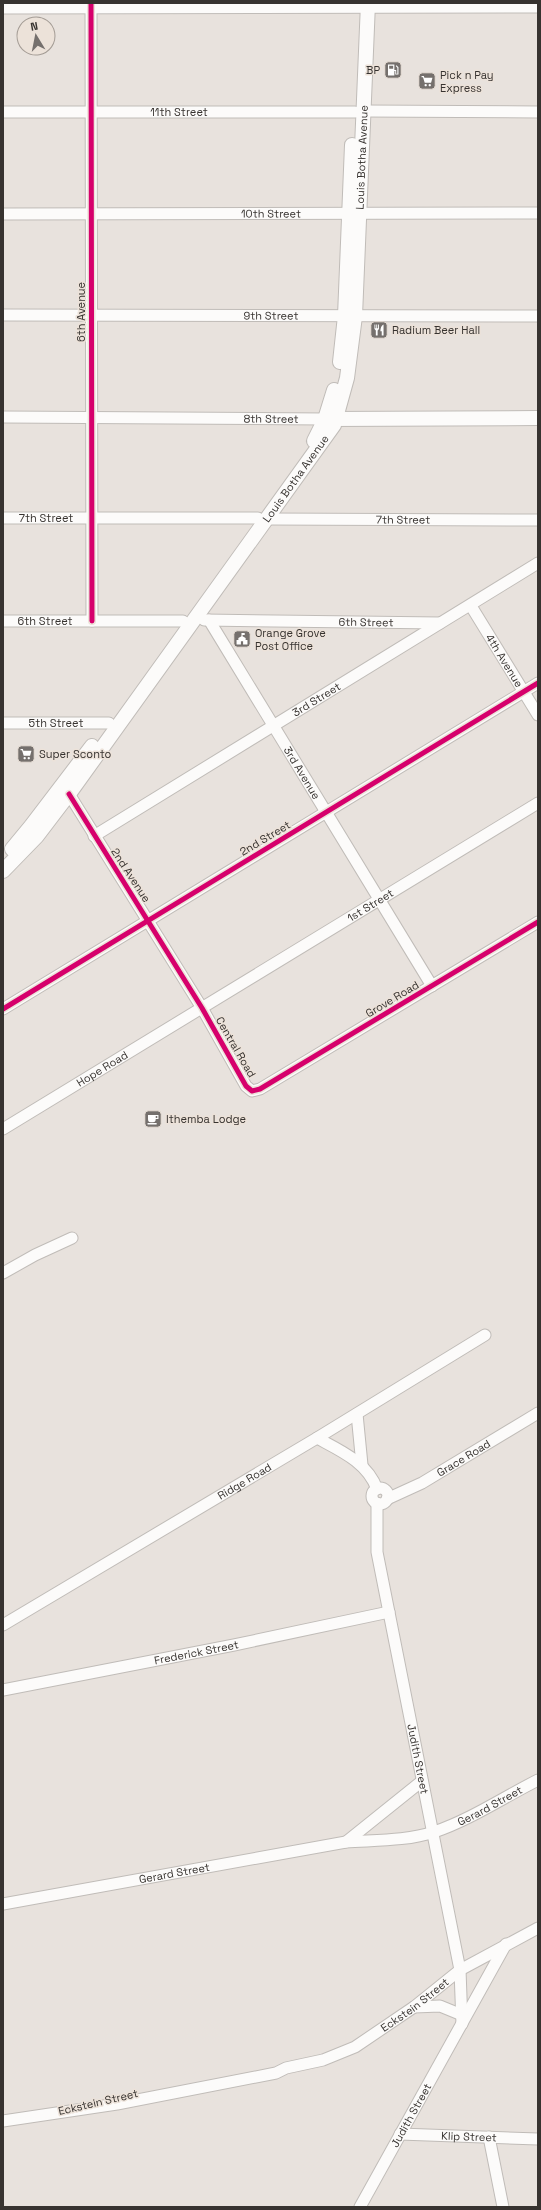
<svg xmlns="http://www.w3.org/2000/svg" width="541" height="2210" viewBox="0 0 541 2210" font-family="'Space Grotesk',sans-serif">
  <rect width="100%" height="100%" fill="#e8e2dd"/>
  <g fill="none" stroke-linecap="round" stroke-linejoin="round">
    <defs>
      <g id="minor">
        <polyline points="91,3 92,621"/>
        <polyline points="3,8 538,7"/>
        <polyline points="364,111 538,112"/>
        <path id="s1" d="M3 112H355"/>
        <path id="s2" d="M3 214 538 213"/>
        <path id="s3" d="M3 315 538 316"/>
        <path id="s4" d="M3 417 325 419"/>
        <path id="s5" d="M3 518H258"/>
        <path id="s6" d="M268 519 538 520"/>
        <path id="s7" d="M471 606 538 715"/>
        <path id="s8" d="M204 620 440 623"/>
        <path id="s9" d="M209 620 432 986"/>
        <path id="s10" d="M3 621H183"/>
        <path id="s11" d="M3 723H109"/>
        <polyline points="69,794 202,1008 246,1086 252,1091 260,1089 538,922"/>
        <path id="s12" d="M94 836 538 563"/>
        <polyline points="3,1009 538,683"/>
        <path id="s13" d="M3 1129 538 803"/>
        <polyline points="3,1273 35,1255 72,1238"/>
        <polyline points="357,1414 362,1465"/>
        <path d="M317 1438C341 1451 367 1462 377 1489"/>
        <circle cx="380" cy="1496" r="8"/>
        <path id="s14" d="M387 1499 422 1483 538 1413"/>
        <path id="s15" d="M377 1503V1552L460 1970 462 2024"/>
        <path id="s16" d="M3 1625 317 1438 485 1335"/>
        <path id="s17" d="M3 1690 234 1645 389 1612"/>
        <polyline points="346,1842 422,1781"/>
        <path id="s18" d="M3 1904 346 1842C374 1840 407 1841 434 1832 470 1820 504 1797 538 1780"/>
        <polyline points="414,2007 440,2006 462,2015"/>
        <path id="s19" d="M3 2121 117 2104 276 2073 286 2068 323 2060 355 2047 414 2007 460 1970 538 1928"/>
        <path id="s20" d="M400 2134 538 2139"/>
        <polyline points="489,2137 503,2207"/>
        <path id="s21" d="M360 2207 506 1944"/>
      </g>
      <g id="major">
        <polyline points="340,362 345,316 352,145"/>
        <polyline points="328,419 538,418"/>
        <polyline points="314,441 325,419 334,390"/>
        <polyline points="12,849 31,826 92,746"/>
        <path id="s22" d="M3 871 37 836 69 794 334 425 347 378 355 316 368 3"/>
      </g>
    </defs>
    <use href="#minor" stroke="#c0bcb8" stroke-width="13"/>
    <use href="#major" stroke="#c0bcb8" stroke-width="16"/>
    <use href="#minor" stroke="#fcfbfa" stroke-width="11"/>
    <use href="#major" stroke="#fcfbfa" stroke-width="14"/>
    <defs>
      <g id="cycleway">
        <polyline points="91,3 92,621"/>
        <polyline points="69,794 202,1008 246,1086 252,1091 260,1089 538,922"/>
        <polyline points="3,1009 538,683"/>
      </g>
    </defs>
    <use href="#cycleway" stroke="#ece2d9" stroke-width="8"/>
    <use href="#cycleway" stroke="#d6006c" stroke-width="5"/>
  </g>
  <defs>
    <symbol id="fuel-square" viewBox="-11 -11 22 22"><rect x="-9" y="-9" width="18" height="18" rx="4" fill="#75706d" stroke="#ece2d9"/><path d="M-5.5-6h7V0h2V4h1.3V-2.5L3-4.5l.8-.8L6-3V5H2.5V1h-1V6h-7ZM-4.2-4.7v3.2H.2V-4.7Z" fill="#fff"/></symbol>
    <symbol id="supermarket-square" viewBox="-11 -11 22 22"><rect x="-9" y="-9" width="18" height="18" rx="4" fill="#75706d" stroke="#ece2d9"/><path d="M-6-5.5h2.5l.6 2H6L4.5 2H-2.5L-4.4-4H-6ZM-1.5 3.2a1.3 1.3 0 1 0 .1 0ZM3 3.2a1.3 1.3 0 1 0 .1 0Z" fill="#fff"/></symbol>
    <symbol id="restaurant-square" viewBox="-11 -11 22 22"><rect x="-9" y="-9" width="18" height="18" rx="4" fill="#75706d" stroke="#ece2d9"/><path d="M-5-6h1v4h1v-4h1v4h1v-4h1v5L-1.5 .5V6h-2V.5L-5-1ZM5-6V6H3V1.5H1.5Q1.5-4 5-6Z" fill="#fff"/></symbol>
    <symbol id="civic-square" viewBox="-11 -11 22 22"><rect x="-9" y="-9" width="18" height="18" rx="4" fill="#75706d" stroke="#ece2d9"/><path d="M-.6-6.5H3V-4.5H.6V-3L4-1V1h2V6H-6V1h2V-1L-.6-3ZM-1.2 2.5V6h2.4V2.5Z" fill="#fff"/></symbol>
    <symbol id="cafe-square" viewBox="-11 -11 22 22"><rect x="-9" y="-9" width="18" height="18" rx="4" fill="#75706d" stroke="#ece2d9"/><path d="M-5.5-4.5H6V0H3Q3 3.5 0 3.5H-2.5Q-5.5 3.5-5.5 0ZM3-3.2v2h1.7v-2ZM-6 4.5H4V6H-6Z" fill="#fff"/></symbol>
  </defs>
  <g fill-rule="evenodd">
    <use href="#fuel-square" x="383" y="60" width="20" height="20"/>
    <use href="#supermarket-square" x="417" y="71" width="20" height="20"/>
    <use href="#restaurant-square" x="369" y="320" width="20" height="20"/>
    <use href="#civic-square" x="232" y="629" width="20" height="20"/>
    <use href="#supermarket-square" x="16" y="744" width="20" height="20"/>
    <use href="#cafe-square" x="143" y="1109" width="20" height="20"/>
  </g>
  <g text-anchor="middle" stroke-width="3" stroke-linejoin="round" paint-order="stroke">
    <g font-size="11" fill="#373330" stroke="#ece2d9" text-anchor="start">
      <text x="380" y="74" text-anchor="end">BP</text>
      <text x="440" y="79">Pick n Pay<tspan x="440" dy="13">Express</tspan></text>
      <text x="392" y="334">Radium Beer Hall</text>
      <text x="255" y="637">Orange Grove<tspan x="255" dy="13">Post Office</tspan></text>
      <text x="39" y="758">Super Sconto</text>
      <text x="166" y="1123">Ithemba Lodge</text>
    </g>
    <g font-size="11" fill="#373330" stroke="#ece2d9">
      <text dy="4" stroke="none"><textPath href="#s1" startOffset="176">11th Street</textPath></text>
      <text dy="4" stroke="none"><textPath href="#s22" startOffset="826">Louis Botha Avenue</textPath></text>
      <text dy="4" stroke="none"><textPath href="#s2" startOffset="268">10th Street</textPath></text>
      <text transform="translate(81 312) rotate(-90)" y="4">6th Avenue</text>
      <text dy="4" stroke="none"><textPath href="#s3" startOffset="268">9th Street</textPath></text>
      <text dy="4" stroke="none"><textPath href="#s4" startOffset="268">8th Street</textPath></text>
      <text dy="4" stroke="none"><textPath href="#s22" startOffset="490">Louis Botha Avenue</textPath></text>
      <text dy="4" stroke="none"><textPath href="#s5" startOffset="43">7th Street</textPath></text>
      <text dy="4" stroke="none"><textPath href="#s6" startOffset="135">7th Street</textPath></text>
      <text dy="4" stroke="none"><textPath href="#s10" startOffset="42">6th Street</textPath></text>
      <text dy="4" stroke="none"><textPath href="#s8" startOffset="162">6th Street</textPath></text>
      <text dy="4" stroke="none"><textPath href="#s7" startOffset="64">4th Avenue</textPath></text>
      <text dy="4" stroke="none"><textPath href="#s12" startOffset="261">3rd Street</textPath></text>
      <text dy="4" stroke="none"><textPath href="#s11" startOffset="53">5th Street</textPath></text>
      <text dy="4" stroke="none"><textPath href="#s9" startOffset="179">3rd Avenue</textPath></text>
      <text transform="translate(265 838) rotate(-31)" y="4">2nd Street</text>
      <text transform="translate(131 875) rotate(57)" y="4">2nd Avenue</text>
      <text dy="4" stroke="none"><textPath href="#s13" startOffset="430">1st Street</textPath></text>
      <text transform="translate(392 999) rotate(-31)" y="4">Grove Road</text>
      <text transform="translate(236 1047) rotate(60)" y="4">Central Road</text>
      <text dy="4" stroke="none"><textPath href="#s13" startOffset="116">Hope Road</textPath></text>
      <text dy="4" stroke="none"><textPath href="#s14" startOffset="87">Grace Road</textPath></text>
      <text dy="4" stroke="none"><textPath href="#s16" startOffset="281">Ridge Road</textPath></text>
      <text dy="4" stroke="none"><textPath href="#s17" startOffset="197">Frederick Street</textPath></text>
      <text dy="4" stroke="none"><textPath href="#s15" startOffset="260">Judith Street</textPath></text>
      <text dy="4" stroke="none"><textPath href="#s18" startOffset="499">Gerard Street</textPath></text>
      <text dy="4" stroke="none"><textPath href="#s18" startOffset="174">Gerard Street</textPath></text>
      <text dy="4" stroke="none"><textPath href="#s19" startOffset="434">Eckstein Street</textPath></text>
      <text transform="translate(98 2102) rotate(-13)" y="4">Eckstein Street</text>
      <text dy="4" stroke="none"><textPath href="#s21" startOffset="105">Judith Street</textPath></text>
      <text dy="4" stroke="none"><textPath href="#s20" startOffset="69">Klip Street</textPath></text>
    </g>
  </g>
  <rect width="541" height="2210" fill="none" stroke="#373330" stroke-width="8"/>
  <g transform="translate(36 36) rotate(350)"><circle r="19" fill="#ece2d9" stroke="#a49c95"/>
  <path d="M0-3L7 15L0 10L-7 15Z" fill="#75706d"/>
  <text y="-6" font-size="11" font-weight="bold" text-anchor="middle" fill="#373330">N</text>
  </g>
</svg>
